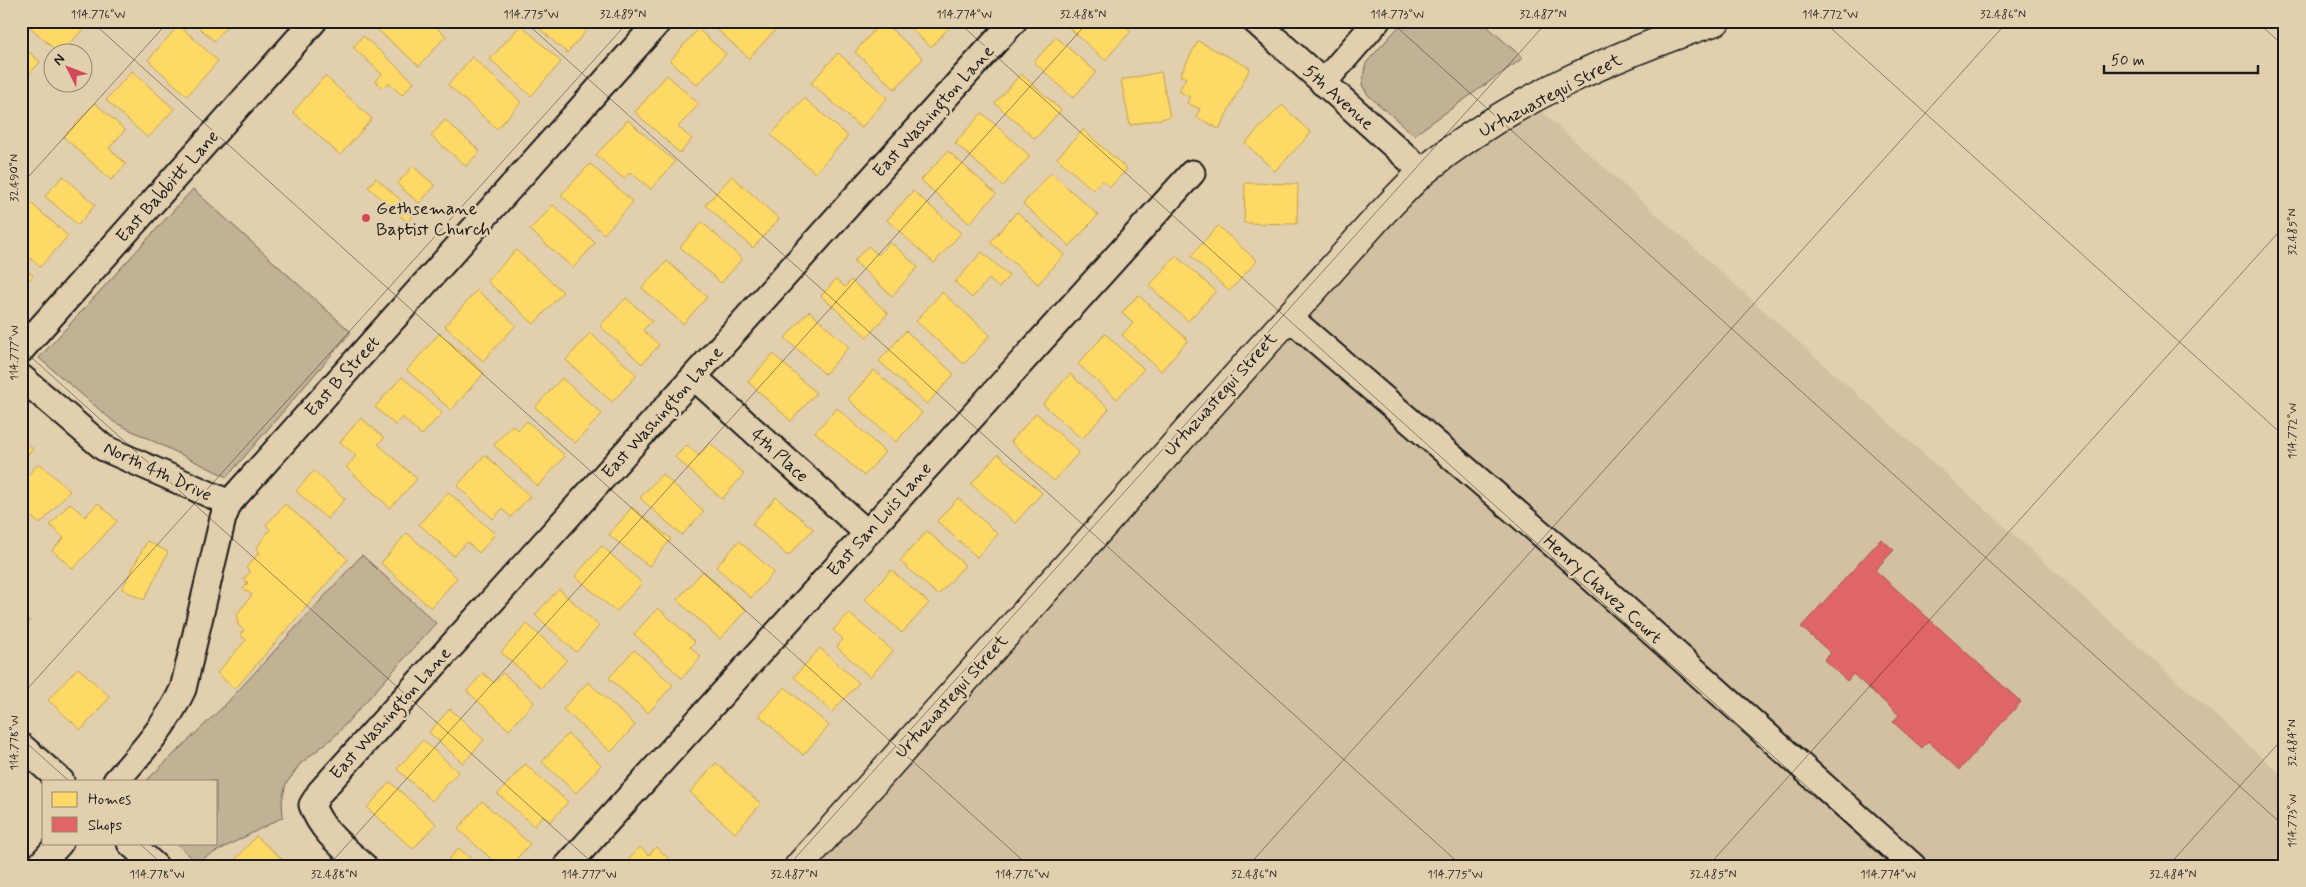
<svg xmlns="http://www.w3.org/2000/svg" width="2306" height="887" viewBox="0 0 2306 887" font-family="Mynerve,sans-serif">
  <rect width="100%" height="100%" fill="#e2cfad"/>
  <filter id="ink" filterUnits="userSpaceOnUse"><feTurbulence type="fractalNoise" baseFrequency=".02" numOctaves="2"/><feDisplacementMap in="SourceGraphic" scale="10" xChannelSelector="R" yChannelSelector="G"/><feConvolveMatrix kernelMatrix="1 2 1 2 8 2 1 2 1" color-interpolation-filters="sRGB"/></filter>
  <g filter="url(#ink)">
    <polygon fill="#d2c0a1" points="1530,101 2285,778 2285,866 799,866 1381,214"/>
    <g fill="#c1b195" stroke="#6e6658">
      <polygon points="1404,21 1481,21 1523,58 1414,135 1368,95 1362,85 1366,63"/>
      <polygon points="193,189 351,332 227,477 114,422 39,358"/>
      <polygon points="362,555 436,623 335,736 300,764 286,784 282,800 283,817 196,862 176,843 216,843 216,781 146,781 226,704"/>
    </g>
    <g fill="#ffd966" stroke="#bba050">
      <polygon points="35,21 74,21 83,29 62,52 58,52 30,27"/>
      <polygon points="192,21 231,21 214,41"/>
      <polygon points="373,21 429,21 446,36 419,66 371,24"/>
      <polygon points="531,21 580,21 578,24 586,31 567,53"/>
      <polygon points="715,21 778,21 781,24 749,58 712,25"/>
      <polygon points="882,21 923,58 895,89 855,52"/>
      <polygon points="902,21 955,21 931,47"/>
      <polygon points="1069,21 1120,21 1131,31 1105,60 1066,25"/>
      <polygon points="179,25 218,61 187,96 148,60"/>
      <polygon points="521,25 561,62 531,96 490,59"/>
      <polygon points="698,29 726,54 697,85 670,61"/>
      <polygon points="363,36 414,82 402,95 389,83 383,88 375,81 382,74 353,47"/>
      <polygon points="1056,37 1096,72 1073,98 1034,62"/>
      <polygon points="1198,41 1250,68 1219,129 1196,117 1200,109 1187,103 1190,97 1179,91 1186,78 1180,75"/>
      <polygon points="21,45 40,62 21,83"/>
      <polygon points="838,53 887,98 861,128 811,83"/>
      <polygon points="472,57 521,102 497,129 448,85"/>
      <polygon points="132,71 174,109 148,138 106,100"/>
      <polygon points="1161,72 1170,117 1130,125 1121,80"/>
      <polygon points="1021,74 1061,110 1035,139 995,103"/>
      <polygon points="667,75 699,104 678,127 692,139 680,153 635,112"/>
      <polygon points="325,76 372,119 340,155 293,112"/>
      <polygon points="804,98 848,136 815,173 771,135"/>
      <polygon points="95,103 125,130 109,148 126,164 111,180 64,137"/>
      <polygon points="1282,105 1311,133 1275,171 1245,143"/>
      <polygon points="982,113 1030,156 1003,186 955,143"/>
      <polygon points="445,120 480,151 466,166 431,136"/>
      <polygon points="628,120 675,162 651,189 630,172 624,179 596,155"/>
      <polygon points="1083,130 1127,169 1110,187 1102,180 1093,190 1057,158"/>
      <polygon points="948,151 996,194 969,223 921,180"/>
      <polygon points="590,164 633,202 604,234 561,195"/>
      <polygon points="413,166 435,186 419,203 397,184"/>
      <polygon points="1051,173 1098,215 1070,246 1023,204"/>
      <polygon points="63,176 95,205 78,225 45,196"/>
      <polygon points="732,176 779,219 753,248 705,205"/>
      <polygon points="376,178 415,213 407,222 368,187"/>
      <polygon points="1245,183 1298,184 1297,224 1244,223"/>
      <polygon points="913,191 961,233 934,263 887,220"/>
      <polygon points="31,203 68,236 40,267 21,250 21,214"/>
      <polygon points="553,205 595,243 573,268 530,230"/>
      <polygon points="1017,212 1064,255 1038,284 990,242"/>
      <polygon points="702,222 742,259 721,283 680,247"/>
      <polygon points="1218,226 1257,261 1229,291 1191,256"/>
      <polygon points="890,242 918,267 892,296 854,261 868,246 878,255"/>
      <polygon points="516,250 563,292 534,324 487,281"/>
      <polygon points="982,252 1009,276 999,288 989,279 972,298 955,282"/>
      <polygon points="1176,256 1216,291 1188,321 1149,286"/>
      <polygon points="667,261 707,297 683,324 642,288"/>
      <polygon points="21,265 33,276 21,288"/>
      <polygon points="836,279 845,287 851,280 888,313 867,337 821,296"/>
      <polygon points="477,290 516,325 483,361 445,326"/>
      <polygon points="942,292 990,335 964,364 916,321"/>
      <polygon points="1138,295 1188,340 1161,371 1122,335 1133,323 1122,313"/>
      <polygon points="626,298 652,321 643,330 659,345 642,364 600,326"/>
      <polygon points="809,311 849,347 825,374 785,338"/>
      <polygon points="906,331 954,374 927,404 879,361"/>
      <polygon points="440,333 484,373 451,410 407,370"/>
      <polygon points="590,333 637,375 612,402 566,360"/>
      <polygon points="1105,334 1144,369 1117,399 1078,364"/>
      <polygon points="773,354 816,393 791,421 748,382"/>
      <polygon points="874,370 922,413 896,442 848,399"/>
      <polygon points="1070,374 1109,409 1082,439 1043,404"/>
      <polygon points="402,377 442,413 422,435 402,417 395,425 375,407"/>
      <polygon points="562,378 602,414 575,443 535,407"/>
      <polygon points="837,408 885,452 864,476 815,432"/>
      <polygon points="1036,413 1079,452 1054,481 1011,442"/>
      <polygon points="361,418 384,438 378,444 417,479 390,508 346,467 356,456 340,442"/>
      <polygon points="527,421 565,456 538,486 494,445 512,425 518,430"/>
      <polygon points="21,439 33,449 21,461"/>
      <polygon points="710,443 744,474 722,499 675,457 687,445 699,456"/>
      <polygon points="998,454 1042,493 1015,523 971,484"/>
      <polygon points="485,455 530,496 511,517 502,509 493,519 457,486"/>
      <polygon points="39,463 70,491 40,524 21,508 21,483"/>
      <polygon points="314,471 345,499 327,519 296,491"/>
      <polygon points="662,474 704,511 682,535 640,498"/>
      <polygon points="448,492 495,534 479,553 467,542 454,556 419,524"/>
      <polygon points="776,497 813,529 788,556 752,524"/>
      <polygon points="958,498 998,534 977,557 937,521"/>
      <polygon points="70,503 85,517 98,503 117,521 73,569 52,550 64,538 50,525"/>
      <polygon points="285,504 348,559 235,689 217,673 246,640 240,635 244,630 238,625 237,614 252,595 243,588 248,583 244,579 250,572 246,568 260,552 256,549 270,529 266,525"/>
      <polygon points="632,507 671,539 649,566 609,535"/>
      <polygon points="927,531 965,565 938,595 900,561"/>
      <polygon points="407,533 457,578 431,608 381,563"/>
      <polygon points="147,541 168,552 144,600 122,589"/>
      <polygon points="739,541 774,572 751,598 716,567"/>
      <polygon points="602,546 642,583 616,612 575,576"/>
      <polygon points="891,570 929,603 902,633 865,599"/>
      <polygon points="703,571 746,610 720,639 677,600"/>
      <polygon points="559,589 599,626 576,652 535,615"/>
      <polygon points="658,608 695,642 690,647 701,657 682,678 634,634"/>
      <polygon points="21,613 30,621 21,631"/>
      <polygon points="849,613 893,651 870,677 837,647 843,639 833,630"/>
      <polygon points="527,624 567,660 541,688 501,652"/>
      <polygon points="820,648 859,683 832,712 794,677"/>
      <polygon points="634,650 673,685 648,713 609,678"/>
      <polygon points="78,668 110,697 81,730 48,700"/>
      <polygon points="483,673 494,683 503,673 534,702 509,730 467,691"/>
      <polygon points="588,682 635,725 611,752 563,709"/>
      <polygon points="785,687 829,726 803,755 759,715"/>
      <polygon points="450,709 484,740 463,763 429,732"/>
      <polygon points="568,734 601,765 576,793 542,762"/>
      <polygon points="423,740 458,772 432,801 397,769"/>
      <polygon points="716,763 761,804 735,833 690,792"/>
      <polygon points="525,764 568,802 550,822 543,815 534,826 498,794"/>
      <polygon points="390,782 436,824 413,849 367,808"/>
      <polygon points="482,801 530,844 510,866 499,866 458,829"/>
      <polygon points="256,836 283,860 278,866 230,866"/>
      <polygon points="640,847 649,855 656,847 677,866 625,866 624,865"/>
      <polygon points="459,848 478,866 443,866"/>
    </g>
    <polygon fill="#e06666" stroke="#a55050" points="1881,539 1894,550 1875,570 2021,702 1959,770 1928,741 1922,748 1893,722 1899,715 1853,674 1847,681 1824,660 1831,653 1801,627"/>
    <g fill="none" stroke-linecap="round" stroke-linejoin="round">
      <defs>
        <g id="minor">
          <polyline points="1255,21 1423,172"/>
          <polyline points="1323,83 1377,21"/>
          <polyline points="1289,317 1567,556 1913,866"/>
          <polyline points="21,350 314,21"/>
          <polyline points="21,377 104,448 229,503"/>
          <polyline points="694,377 866,532"/>
          <polyline points="21,746 61,781"/>
          <path d="M116 781C142 752 167 724 183 689L223 518 229 503 659 21"/>
          <polyline points="130,843 155,866"/>
          <polyline points="39,866 60,843"/>
          <path d="M364 866C343 847 321 831 312 805L320 792 1014 21"/>
          <polyline points="567,866 1192,173"/>
        </g>
        <path id="major" d="M799 866 1381 214C1395 200 1409 184 1424 171 1508 101 1613 56 1716 21"/>
      </defs>
      <use href="#minor" stroke="#1c1c1c" stroke-width="29"/>
      <use href="#major" stroke="#1c1c1c" stroke-width="31"/>
      <use href="#minor" stroke="#e2cfad" stroke-width="25"/>
      <use href="#major" stroke="#e2cfad" stroke-width="28"/>
    </g>
  </g>
  <path fill="none" stroke="#1c1c1c" stroke-width="1" stroke-opacity="0.45" d="M91 21 1029 866M524 21 1462 866M957 21 1895 866M1390 21 2285 827M1823 21 2285 437M2256 21 2285 47M21 185 169 21M21 348 596 866M21 696 629 21M21 738 69 781M139 843 164 866M328 866 1089 21M788 866 1548 21M1248 866 2008 21M1708 866 2285 225M2168 866 2285 736"/>
  <circle fill="#d1495b" stroke="#e2cfad" stroke-width="2" cx="366" cy="218" r="5"/>
  <g text-anchor="middle" stroke-width="5" stroke-linejoin="round" paint-order="stroke">
    <g font-size="18" fill="#1c1c1c" stroke="#e2cfad">
      <text transform="translate(1550 95) rotate(-28)" y="6">Urtuzuastegui Street</text>
      <text transform="translate(1339 97) rotate(42)" y="6">5th Avenue</text>
      <text transform="translate(933 111) rotate(-48)" y="6">East Washington Lane</text>
      <text transform="translate(167 186) rotate(-48)" y="6">East Babbitt Lane</text>
      <text transform="translate(342 376) rotate(-48)" y="6">East B Street</text>
      <text transform="translate(1220 394) rotate(-48)" y="6">Urtuzuastegui Street</text>
      <text transform="translate(662 412) rotate(-48)" y="6">East Washington Lane</text>
      <text transform="translate(780 455) rotate(42)" y="6">4th Place</text>
      <text transform="translate(158 471) rotate(25)" y="6">North 4th Drive</text>
      <text transform="translate(879 519) rotate(-48)" y="6">East San Luis Lane</text>
      <text transform="translate(1603 589) rotate(42)" y="6">Henry Chavez Court</text>
      <text transform="translate(951 696) rotate(-48)" y="6">Urtuzuastegui Street</text>
      <text transform="translate(390 713) rotate(-48)" y="6">East Washington Lane</text>
    </g>
    <g font-size="18" fill="#1c1c1c" stroke="#e2cfad" text-anchor="start">
      <text x="376" y="214">Gethsemane<tspan x="376" dy="21">Baptist Church</tspan></text>
    </g>
  </g>
  <rect width="2306" height="887" fill="none" stroke="#e2cfad" stroke-width="55"/>
  <rect x="42" y="780" width="175" height="65" fill="#e2cfad" stroke="#938773"/>
  <rect x="52" y="792" width="25" height="15" fill="#ffd966" stroke="#938773"/>
  <text x="88" y="804" font-size="15" fill="#1c1c1c">Homes</text>
  <rect x="52" y="817" width="25" height="15" fill="#e06666" stroke="#938773"/>
  <text x="88" y="830" font-size="15" fill="#1c1c1c">Shops</text>
  <g transform="translate(68 68) rotate(312)"><circle r="24" fill="#e2cfad" stroke="#938773"/>
  <path d="M0-4L9 19L0 12L-9 19Z" fill="#d1495b"/>
  <text y="-8" font-size="14" font-weight="bold" text-anchor="middle" fill="#1c1c1c">N</text>
  </g>
  <path d="M2104 65v8h154v-8" fill="none" stroke="#1c1c1c" stroke-width="2.5"/>
  <text x="2111" y="65" font-size="15" fill="#1c1c1c" stroke="#e2cfad" stroke-width="4" paint-order="stroke">50 m</text>
  <rect x="28" y="28" width="2250" height="832" fill="none" stroke="#1c1c1c" stroke-width="2"/>
  <g font-size="12" text-anchor="middle" fill="#1c1c1c">
    <text x="98" y="18">114.776°W</text>
    <text x="531" y="18">114.775°W</text>
    <text x="623" y="18">32.489°N</text>
    <text x="964" y="18">114.774°W</text>
    <text x="1083" y="18">32.488°N</text>
    <text x="1397" y="18">114.773°W</text>
    <text x="1543" y="18">32.487°N</text>
    <text x="1830" y="18">114.772°W</text>
    <text x="2003" y="18">32.486°N</text>
    <text transform="translate(14 178) rotate(-90)" y="4">32.490°N</text>
    <text transform="translate(2292 232) rotate(-90)" y="4">32.485°N</text>
    <text transform="translate(14 353) rotate(-90)" y="4">114.777°W</text>
    <text transform="translate(2292 431) rotate(-90)" y="4">114.772°W</text>
    <text transform="translate(2292 743) rotate(-90)" y="4">32.484°N</text>
    <text transform="translate(14 743) rotate(-90)" y="4">114.778°W</text>
    <text transform="translate(2292 821) rotate(-90)" y="4">114.773°W</text>
    <text x="157" y="878">114.778°W</text>
    <text x="334" y="878">32.488°N</text>
    <text x="589" y="878">114.777°W</text>
    <text x="794" y="878">32.487°N</text>
    <text x="1022" y="878">114.776°W</text>
    <text x="1254" y="878">32.486°N</text>
    <text x="1455" y="878">114.775°W</text>
    <text x="1713" y="878">32.485°N</text>
    <text x="1888" y="878">114.774°W</text>
    <text x="2173" y="878">32.484°N</text>
  </g>
</svg>
